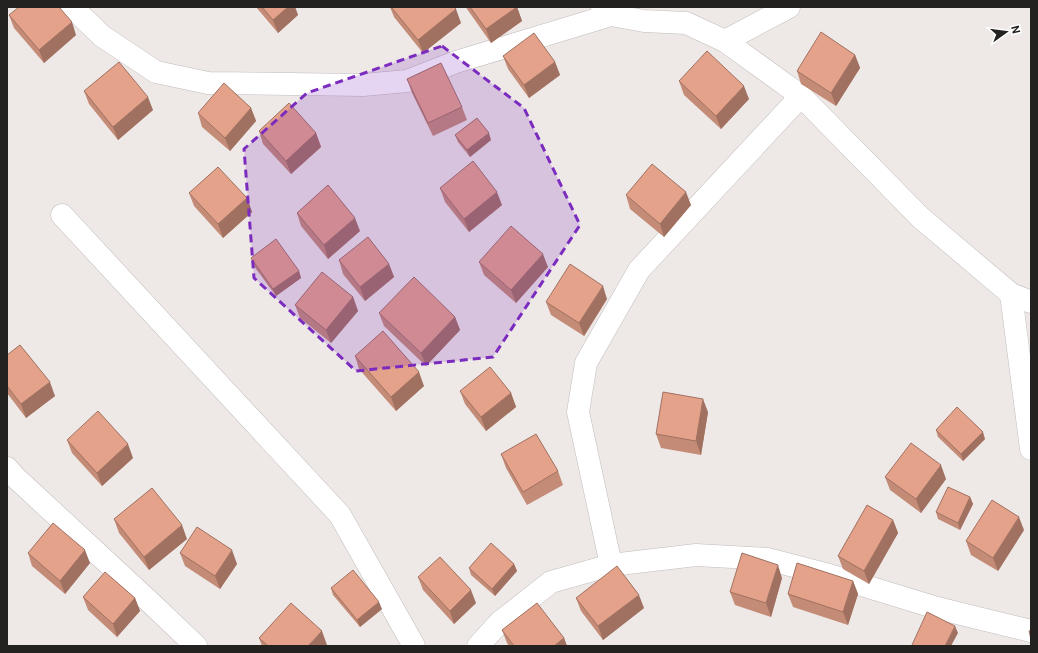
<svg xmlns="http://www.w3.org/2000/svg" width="1038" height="653" viewBox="0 0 1038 653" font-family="Roboto,sans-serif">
  <rect width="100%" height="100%" fill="#eee9e7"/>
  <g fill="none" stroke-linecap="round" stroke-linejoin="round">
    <defs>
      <g id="minor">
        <polyline points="72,7 102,36 156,72 208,83 363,85 407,81 456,62 611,15"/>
        <polyline points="602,7 611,15 644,21 686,23 725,41 801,96 921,218 1011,294 1031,302"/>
        <polyline points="725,41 789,7"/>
        <polyline points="62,215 340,515 414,646"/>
        <polyline points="1011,294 1031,449"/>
        <polyline points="7,468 15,477 153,605 196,646"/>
        <polyline points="611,565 578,412 586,363 639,270 801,96"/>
        <polyline points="478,646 500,622 551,582 611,565 696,555 767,559 829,575 937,608 1031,631"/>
      </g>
    </defs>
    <use href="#minor" stroke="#c1bcbb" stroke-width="23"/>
    <use href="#minor" stroke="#fff" stroke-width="22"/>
  </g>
  <g fill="#c48b77">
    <polygon points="256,7 295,7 298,15 278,33"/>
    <polygon points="390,7 391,7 461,23 423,53 394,17"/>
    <polygon points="466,7 517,7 522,21 491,43 467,9"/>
    <polygon points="9,15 76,35 44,63 14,28"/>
    <polygon points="855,55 860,68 836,106 801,84 797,71"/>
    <polygon points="503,56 555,62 560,75 529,98 508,69"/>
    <polygon points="407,79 462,107 467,120 433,136 412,93"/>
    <polygon points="679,81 749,99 721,129 684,95"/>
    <polygon points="84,91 153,110 118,140 89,104"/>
    <polygon points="251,108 256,121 230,151 202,127 198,113"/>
    <polygon points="259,131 316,133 321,147 291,174 263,144"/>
    <polygon points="455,135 491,140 470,157 458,142"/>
    <polygon points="440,188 502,205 469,232 445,202"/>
    <polygon points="189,193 247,198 252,212 223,238 194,206"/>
    <polygon points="626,195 691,205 664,237 630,209"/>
    <polygon points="297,213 360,231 328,259 301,226"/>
    <polygon points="251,258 299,271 301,278 276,296 253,265"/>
    <polygon points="339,260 389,264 394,277 365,301 343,274"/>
    <polygon points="479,262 548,267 516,303 484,275"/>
    <polygon points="353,297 358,311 331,343 300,318 295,305"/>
    <polygon points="607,299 584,336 551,315 546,302"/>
    <polygon points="379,313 455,317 460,330 426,366 384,326"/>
    <polygon points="7,355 55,396 26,418 7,393"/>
    <polygon points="355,356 424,386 396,411 359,369"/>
    <polygon points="460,391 511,393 516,407 486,431 465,404"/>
    <polygon points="708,412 701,455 661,448 656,434"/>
    <polygon points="936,430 985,439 963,461 938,437"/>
    <polygon points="67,440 133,458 102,486 72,453"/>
    <polygon points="501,454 558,471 563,485 527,505 506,468"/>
    <polygon points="885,477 946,479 921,513 890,490"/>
    <polygon points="970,497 973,504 960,530 938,519 936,512"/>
    <polygon points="114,519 187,539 149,570 119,533"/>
    <polygon points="893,520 898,533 869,584 843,569 838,556"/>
    <polygon points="1024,530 998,571 971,555 966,541"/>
    <polygon points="28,553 90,563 65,594 32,566"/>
    <polygon points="180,553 237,564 220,589 185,566"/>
    <polygon points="514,564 517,571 495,596 471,575 469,568"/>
    <polygon points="418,577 476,603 454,624 423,590"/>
    <polygon points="782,578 771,617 735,605 730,592"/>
    <polygon points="853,581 858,594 848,625 793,607 788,594"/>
    <polygon points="331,588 382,609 360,627 333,595"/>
    <polygon points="83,597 135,598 140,611 117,637 88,610"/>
    <polygon points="576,598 644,608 603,640 581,611"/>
    <polygon points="502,630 564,638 567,646 509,646 507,643"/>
    <polygon points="259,638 327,645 325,646 262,646"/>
  </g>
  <g fill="#a07161">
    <polygon points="288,7 295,7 298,15 278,33 273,20"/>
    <polygon points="517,7 522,21 491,43 486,29"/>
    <polygon points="456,9 461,23 423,53 418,40"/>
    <polygon points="72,22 76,35 44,63 39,50"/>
    <polygon points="855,55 860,68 836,106 831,93"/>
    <polygon points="555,62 560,75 529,98 524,85"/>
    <polygon points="744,86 749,99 721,129 716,116"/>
    <polygon points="148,97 153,110 118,140 113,127"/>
    <polygon points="251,108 256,121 230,151 225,138"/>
    <polygon points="316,133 321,147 291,174 286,161"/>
    <polygon points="489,133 491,140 470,157 467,150"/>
    <polygon points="497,192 502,205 469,232 464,219"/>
    <polygon points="686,192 691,205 664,237 660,224"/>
    <polygon points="247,198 252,212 223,238 218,224"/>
    <polygon points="355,218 360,231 328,259 324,245"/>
    <polygon points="543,254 548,267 516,303 511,290"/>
    <polygon points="389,264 394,277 365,301 360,287"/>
    <polygon points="299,271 301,278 276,296 273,289"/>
    <polygon points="603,286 607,299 584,336 579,323"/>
    <polygon points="353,297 358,311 331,343 326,330"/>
    <polygon points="455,317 460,330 426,366 421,353"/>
    <polygon points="419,372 424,386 396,411 391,397"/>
    <polygon points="50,382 55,396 26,418 21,404"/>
    <polygon points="511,393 516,407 486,431 481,417"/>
    <polygon points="703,399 708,412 701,455 696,441"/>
    <polygon points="983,432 985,439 963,461 961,454"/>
    <polygon points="128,444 133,458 102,486 97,473"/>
    <polygon points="941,465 946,479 921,513 916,499"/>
    <polygon points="970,497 973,504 960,530 958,523"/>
    <polygon points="1019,517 1024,530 998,571 993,558"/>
    <polygon points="893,520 898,533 869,584 864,571"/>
    <polygon points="182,525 187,539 149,570 144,557"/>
    <polygon points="85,550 90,563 65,594 60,581"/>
    <polygon points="232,550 237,564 220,589 215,576"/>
    <polygon points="514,564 517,571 495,596 492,589"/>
    <polygon points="778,565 782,578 771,617 766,603"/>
    <polygon points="853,581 858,594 848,625 843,612"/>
    <polygon points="471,590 476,603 454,624 450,611"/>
    <polygon points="639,595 644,608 603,640 598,626"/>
    <polygon points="135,598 140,611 117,637 113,624"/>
    <polygon points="379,602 382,609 360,627 357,620"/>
    <polygon points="955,626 958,633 951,646 945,646"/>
    <polygon points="322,631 327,645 325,646 308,646"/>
    <polygon points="564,638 567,646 554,646"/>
  </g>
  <g fill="#e4a28a" stroke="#a07161">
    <polygon points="19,7 59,7 72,22 39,50 9,15"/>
    <polygon points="262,7 288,7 273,20"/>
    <polygon points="391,7 454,7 456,9 418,40"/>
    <polygon points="470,7 517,7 486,29"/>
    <polygon points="821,32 855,55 831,93 797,71"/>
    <polygon points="534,33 555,62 524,85 503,56"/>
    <polygon points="707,51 744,86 716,116 679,81"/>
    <polygon points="119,62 148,97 113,127 84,91"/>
    <polygon points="441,63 462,107 428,123 407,79"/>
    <polygon points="224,83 251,108 225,138 198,113"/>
    <polygon points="289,103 316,133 286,161 259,131"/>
    <polygon points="477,118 489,133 467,150 455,135"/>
    <polygon points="473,161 497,192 464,219 440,188"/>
    <polygon points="652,164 686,192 660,224 626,195"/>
    <polygon points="218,167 247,198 218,224 189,193"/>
    <polygon points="328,185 355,218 324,245 297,213"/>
    <polygon points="511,226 543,254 511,290 479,262"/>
    <polygon points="368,237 389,264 360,287 339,260"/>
    <polygon points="276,239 299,271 273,289 251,258"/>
    <polygon points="570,264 603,286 579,323 546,302"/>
    <polygon points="322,272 353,297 326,330 295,305"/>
    <polygon points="414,277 455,317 421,353 379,313"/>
    <polygon points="383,331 419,372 391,397 355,356"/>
    <polygon points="20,345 50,382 21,404 7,386 7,355"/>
    <polygon points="490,367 511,393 481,417 460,391"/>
    <polygon points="663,392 703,399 696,441 656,434"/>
    <polygon points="957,407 983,432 961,454 936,430"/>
    <polygon points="98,411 128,444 97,473 67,440"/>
    <polygon points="536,434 558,471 523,492 501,454"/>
    <polygon points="911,443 941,465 916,499 885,477"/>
    <polygon points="948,487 970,497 958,523 936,512"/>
    <polygon points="152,488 182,525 144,557 114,519"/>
    <polygon points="992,500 1019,517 993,558 966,541"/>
    <polygon points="867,505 893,520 864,571 838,556"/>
    <polygon points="53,523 85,550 60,581 28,553"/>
    <polygon points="197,527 232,550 215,576 180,553"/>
    <polygon points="491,543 514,564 492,589 469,568"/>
    <polygon points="742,553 778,565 766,603 730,592"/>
    <polygon points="440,557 471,590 450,611 418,577"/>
    <polygon points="797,563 853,581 843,612 788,594"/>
    <polygon points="617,566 639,595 598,626 576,598"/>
    <polygon points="353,570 379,602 357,620 331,588"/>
    <polygon points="105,572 135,598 113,624 83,597"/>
    <polygon points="291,603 322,631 308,646 268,646 259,638"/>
    <polygon points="537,603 564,638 554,646 514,646 502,630"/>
    <polygon points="927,612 955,626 945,646 913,646 912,645"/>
    <polygon points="1031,630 1031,639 1029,631"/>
  </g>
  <path fill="#7b2cbf" fill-opacity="0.2" stroke="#7b2cbf" stroke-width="3" stroke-dasharray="8 5" stroke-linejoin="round" d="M442 46 524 108 580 225 493 357 356 371 254 278 244 149 307 93Z"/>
  <rect width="1038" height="653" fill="none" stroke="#232221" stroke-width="16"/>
  <g transform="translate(1006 32) rotate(76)" stroke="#ffffff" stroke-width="3" paint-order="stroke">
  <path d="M0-3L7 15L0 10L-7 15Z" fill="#232221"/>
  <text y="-6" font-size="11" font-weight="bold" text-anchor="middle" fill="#232221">N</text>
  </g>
</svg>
